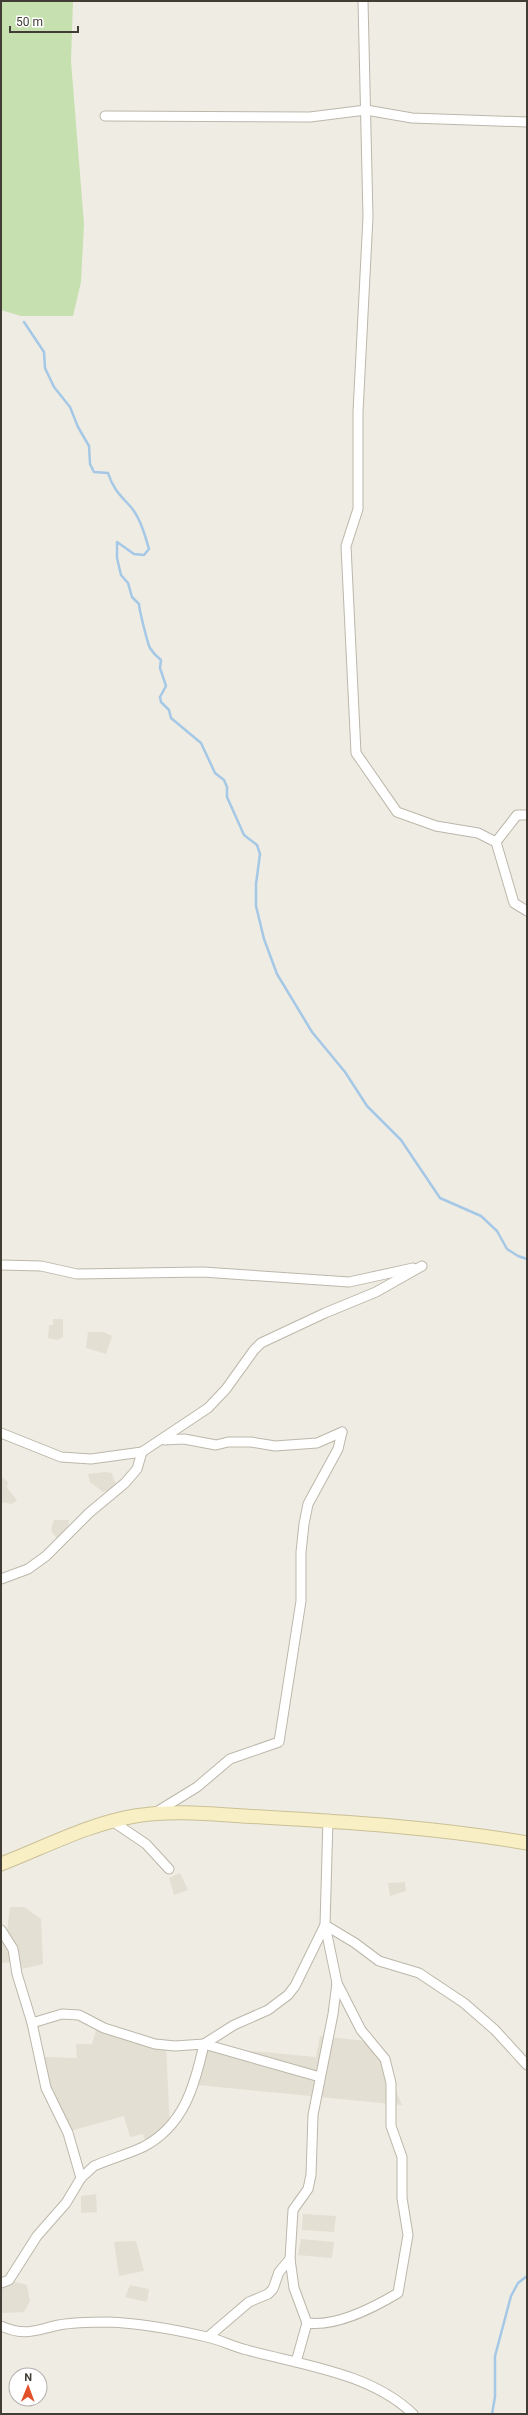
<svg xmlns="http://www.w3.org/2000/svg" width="528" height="2415" viewBox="0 0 528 2415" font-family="Roboto,sans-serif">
  <rect width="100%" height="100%" fill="#efece3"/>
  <g fill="#e3dfd2">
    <polygon points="53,1319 63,1319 63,1337 57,1340 48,1338 49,1325 53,1325"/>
    <polygon points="88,1332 103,1332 112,1336 106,1354 86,1348"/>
    <polygon points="105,1472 112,1473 117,1488 103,1492 90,1482 88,1474"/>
    <polygon points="1,1476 8,1482 7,1488 17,1500 12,1504 1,1502"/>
    <polygon points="54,1520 69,1520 68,1532 60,1543 51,1530"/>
    <polygon points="180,1873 188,1890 174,1895 169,1878"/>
    <polygon points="405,1882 406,1891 390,1896 388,1883"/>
    <polygon points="10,1907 24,1907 41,1919 43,1964 22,1969 20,1962 1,1963 1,1925 7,1932"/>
    <polygon points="98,2024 166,2045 170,2130 153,2146 147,2147 143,2134 130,2137 124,2116 70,2131 47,2084 43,2057 77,2058 76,2044 92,2044"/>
    <polygon points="320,2036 375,2042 393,2069 396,2091 402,2105 198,2085 206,2047 316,2057"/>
    <polygon points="96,2194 97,2212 81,2213 81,2196"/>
    <polygon points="303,2214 336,2216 334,2232 302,2230"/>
    <polygon points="301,2239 334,2242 332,2258 298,2255"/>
    <polygon points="136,2241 144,2271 119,2276 114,2242"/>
    <polygon points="12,2281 27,2285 30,2301 24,2312 1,2313 1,2285"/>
    <polygon points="130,2285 149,2289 147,2302 125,2297"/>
  </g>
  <polygon fill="#c7e0b0" points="1,1 73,1 71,61 84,224 81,282 73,316 21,316 1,310"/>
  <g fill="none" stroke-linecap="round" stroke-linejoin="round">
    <g stroke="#a5c8e6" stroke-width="2.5">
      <path d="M24 322 44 352 45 368 54 387 70 407 78 427 89 446 90 464 94 472 108 473C113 489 120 495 130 506 140 517 145 535 149 549L144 555 134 554 117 542V558L121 575 128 583 132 597 139 604C139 609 148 645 150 648 153 653 157 657 161 660L160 668 166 686 160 697 161 702 169 710 171 718 201 743 215 773 224 780 227 787V797L244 835 257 845 260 854 256 884V906L264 939 277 974 312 1032 345 1072 367 1106 401 1140 440 1198 481 1216 497 1231 507 1249 518 1256 527 1259"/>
      <polyline points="492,2414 495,2397 495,2356 511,2296 518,2283 527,2276"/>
    </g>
    <defs>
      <g id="street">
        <polyline points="363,1 368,217 358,412 358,509 346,546 356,753 397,812 436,826 478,833 496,842 514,903 527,911"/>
        <polyline points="105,116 310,117 366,110 412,118 527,122"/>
        <polyline points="496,842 517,815 527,815"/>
        <polyline points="1,1265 41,1266 77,1274 203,1272 349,1282 413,1268"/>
        <polyline points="1,1433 61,1457 91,1459 142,1452 208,1408 226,1389 254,1350 261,1343 325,1313 376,1292 422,1266"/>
        <polyline points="164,1440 184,1439 216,1445 228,1442 251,1442 275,1446 317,1443 342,1432"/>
        <polyline points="1,1579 28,1569 46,1556 89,1513 125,1483 137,1469 142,1452"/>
        <polyline points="158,1811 197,1787 230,1759 279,1742 301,1601 301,1552 304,1524 308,1504 338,1449 342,1432"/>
        <polyline points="112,1821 146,1844 169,1869"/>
        <polyline points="1,1930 13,1949 17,1974 32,2023 46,2088 68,2133 81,2178"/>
        <polyline points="32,2023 62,2014 79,2015 104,2028 155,2044 175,2046 204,2044 320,2077"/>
        <polyline points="290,2259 294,2288 307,2323"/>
        <path d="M1 2283 9 2280 37 2236 66 2203 81 2178 94 2166C110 2159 128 2154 143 2147 184 2126 195 2085 204 2044L234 2025 268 2010 288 1995 295 1986 325 1925 355 1943 379 1961 419 1973 464 2003 495 2030 527 2065"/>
        <path d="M1 2326C26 2337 35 2330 59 2325 74 2322 93 2322 108 2322 138 2323 177 2330 207 2337 221 2340 234 2347 247 2350 302 2365 371 2373 413 2414"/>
        <polyline points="208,2337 249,2302 268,2294 273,2289 279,2272 290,2259 293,2210 308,2189 311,2175 313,2115 333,2014 337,1983"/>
        <path d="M296 2362 307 2323C337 2327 373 2308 398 2293L408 2235 402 2198V2157L391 2126V2083L385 2059 361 2030 337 1983 325 1925 328 1819"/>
      </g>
      <path id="secondary" d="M1 1864C45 1847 88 1824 135 1816 176 1809 220 1815 262 1817 350 1822 440 1828 527 1843"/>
    </defs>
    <use href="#street" stroke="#bdb7aa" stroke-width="11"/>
    <use href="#secondary" stroke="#cac097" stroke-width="15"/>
    <use href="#street" stroke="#fff" stroke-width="9"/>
    <use href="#secondary" stroke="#f8efc5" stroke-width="13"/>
  </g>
  <rect width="528" height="2415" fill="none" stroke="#413c34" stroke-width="4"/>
  <g transform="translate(28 2387) rotate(1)"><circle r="19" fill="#ffffff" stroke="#b3b1ae"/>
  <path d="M0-3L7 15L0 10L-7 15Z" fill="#e15029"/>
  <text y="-6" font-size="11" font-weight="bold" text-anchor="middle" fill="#413c34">N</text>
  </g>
  <path d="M10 26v6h68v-6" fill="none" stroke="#413c34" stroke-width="2"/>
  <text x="16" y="26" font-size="12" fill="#413c34" stroke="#ffffff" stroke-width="3" paint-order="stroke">50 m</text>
</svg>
